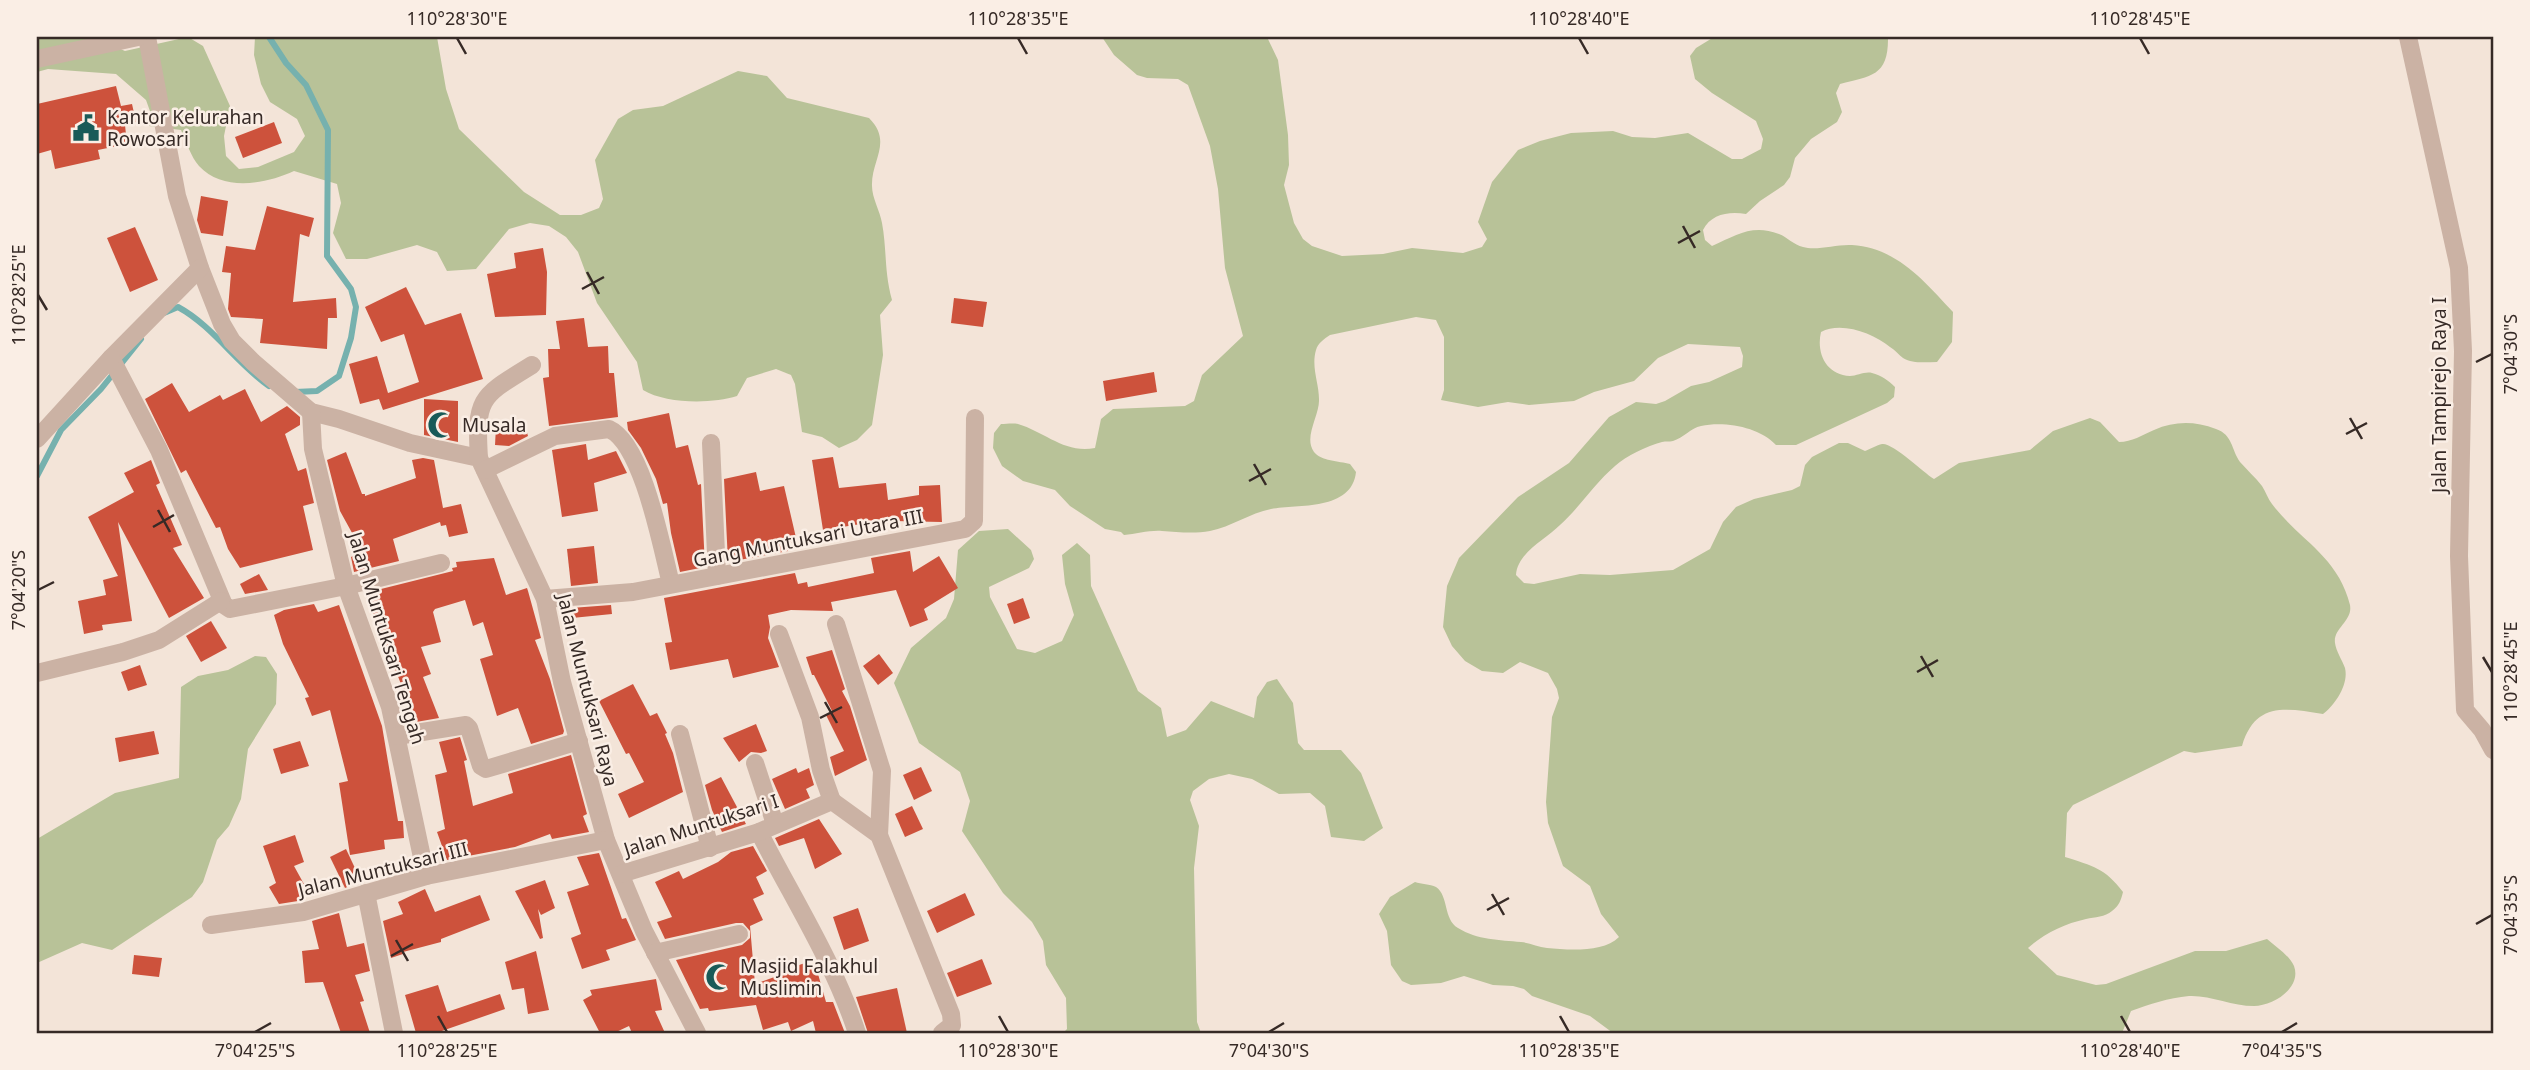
<svg xmlns="http://www.w3.org/2000/svg" width="2530" height="1070" viewBox="0 0 2530 1070" font-family="'Noto Sans',sans-serif">
  <rect width="100%" height="100%" fill="#f3e4d8"/>
  <g fill="#b8c298">
    <path d="M37 37H92L125 51 188 37 203 46 230 106 224 136 226 156 239 169 258 167 294 152 305 136 297 119 270 102 261 84 254 55 255 37H437L446 89 459 129 524 192 560 215H581L599 208 603 199 595 160 618 119 633 110 663 106 738 71 767 76 787 98 869 118C893 142 871 160 872 186 872 198 880 211 882 223 887 250 884 271 892 300L880 315 883 355 872 425 857 440 839 448 822 437 802 432 795 384 791 375 776 369 747 378 737 396C712 404 666 404 643 390L637 362 597 303 578 252 566 237 549 226 530 223 509 229 476 269 447 271 437 252 417 245 367 259H346L333 233 341 203 337 184 294 171C266 184 223 192 199 166 191 157 186 141 181 130L149 126 151 114 146 100 116 74 48 69 37 72Z"/>
    <path d="M1102 37H1267L1278 60 1288 135 1289 165 1284 185 1294 223 1303 239 1312 246 1342 256 1383 254 1412 248 1463 253 1482 247 1487 239 1478 222 1492 182 1518 150 1540 141 1571 133 1613 131 1632 137 1655 138 1688 133 1732 159H1742L1761 149 1763 139 1756 121 1712 93 1695 79 1690 56 1696 48 1714 37H1886L1888 39C1888 76 1871 76 1840 84L1836 93 1842 112 1837 122 1811 139 1795 158 1790 177 1784 185 1760 201 1746 214C1729 211 1711 214 1703 230L1705 240 1712 246C1737 235 1752 224 1779 234 1787 237 1794 245 1803 247 1817 251 1836 244 1852 245 1897 248 1924 281 1953 312L1952 342 1937 362C1926 362 1913 364 1903 358 1899 355 1895 350 1890 347 1873 333 1841 321 1821 332 1816 353 1826 375 1850 376 1857 376 1865 371 1872 373 1881 375 1889 381 1895 387L1894 397 1887 403 1796 445H1776C1759 427 1725 421 1701 426 1691 428 1683 438 1673 441 1669 442 1666 441 1662 442 1647 446 1626 456 1615 466 1595 483 1580 507 1560 525 1546 539 1517 553 1516 575L1524 583 1534 584 1580 574 1610 575 1673 570 1710 549 1723 522 1736 507 1754 499 1792 490 1800 486 1805 465 1812 457 1839 443H1848L1865 451C1870 449 1877 445 1882 444 1892 442 1923 472 1934 479L1959 463 2030 450 2053 431 2090 418 2100 422 2119 442C2132 442 2142 435 2154 430 2175 421 2194 421 2216 429 2233 435 2231 449 2240 462 2247 470 2255 477 2262 486 2266 492 2268 499 2272 504 2299 540 2338 556 2350 605 2353 621 2333 628 2335 643 2336 651 2342 660 2345 668 2349 684 2335 705 2323 714 2285 708 2255 702 2242 746L2195 753 2184 751 2073 805 2067 813 2065 857C2093 866 2105 868 2123 892 2121 900 2119 906 2112 911 2105 917 2095 917 2086 919 2064 924 2045 933 2028 948L2057 975 2096 985 2106 984 2195 951H2226L2267 939C2276 947 2289 955 2294 966 2302 988 2273 1006 2254 1006 2232 1006 2210 995 2189 996 2168 998 2150 1004 2131 1011L2122 1033H1613L1590 1016 1532 996 1524 989 1513 986 1493 985 1464 976 1441 983 1411 985 1402 981 1391 965 1387 931 1379 914 1390 897 1415 882C1421 884 1430 884 1436 887 1449 896 1443 919 1458 928 1477 940 1500 940 1521 942 1530 943 1538 947 1547 948 1568 950 1603 953 1619 937L1601 914 1590 886 1563 866 1548 823 1546 802 1552 717 1559 698 1557 689 1548 673 1520 662 1503 673 1482 671 1465 661 1452 646 1443 627 1447 586 1459 558 1518 497 1569 463 1609 417 1636 402 1656 404 1665 401 1691 386 1709 382 1742 367 1743 356 1740 347 1688 344 1658 358 1634 381 1594 392 1574 401 1529 405 1508 402 1478 407 1441 400 1444 390V337L1436 320 1416 317 1330 335C1324 339 1318 343 1316 350 1311 367 1319 383 1319 399 1320 415 1303 437 1314 452 1321 461 1339 461 1350 464L1356 472C1352 511 1298 504 1271 509 1250 513 1231 527 1210 531 1194 534 1177 532 1162 531 1150 530 1136 534 1124 535L1121 532 1105 529 1070 506 1055 490 1023 481 1002 466 993 448 994 433 1001 424C1006 424 1013 423 1018 424 1045 432 1065 454 1095 448L1101 419 1113 409 1185 406 1194 401 1202 375 1243 336 1225 268 1218 189 1210 146 1188 85 1178 79 1147 78 1137 75 1114 55Z"/>
    <polygon points="1008,529 1031,550 1034,559 1029,568 989,587 990,597 1017,649 1035,653 1062,641 1074,615 1065,584 1062,555 1077,543 1090,555 1091,586 1138,691 1161,708 1167,737 1186,730 1211,701 1254,718 1257,697 1267,682 1277,679 1293,703 1298,743 1304,750 1341,750 1361,773 1383,828 1364,841 1331,837 1325,806 1310,793 1279,794 1252,779 1229,774 1209,779 1193,791 1190,800 1199,826 1194,868 1197,1022 1201,1033 1063,1033 1067,1029 1066,998 1046,965 1043,941 1032,922 1003,893 962,831 970,801 960,772 919,743 894,683 911,648 946,618 954,599 958,550 979,531"/>
    <polygon points="255,656 266,657 277,674 276,704 248,749 241,799 229,826 217,840 203,882 192,897 112,950 82,943 37,963 37,839 115,793 179,778 181,687 198,676 228,670"/>
  </g>
  <g fill="none" stroke-linecap="round" stroke-linejoin="round">
    <g stroke="#76b1ae" stroke-width="6">
      <polyline points="269,37 286,63 306,85 328,130 327,256 351,289 356,307 351,338 339,376 317,391 295,392"/>
      <path d="M164 313 178 307C213 326 236 363 269 386"/>
      <polyline points="37,476 61,430 101,389 141,339"/>
    </g>
  </g>
  <g fill="#cd523c">
    <polygon points="116,86 121,106 132,104 136,122 125,125 127,144 98,150 100,159 55,169 51,150 37,154 37,104"/>
    <polygon points="274,122 282,143 243,158 235,137"/>
    <polygon points="201,196 228,201 223,236 201,233 197,220"/>
    <polygon points="267,206 314,218 309,237 300,234 293,302 336,298 337,318 328,318 327,349 260,343 263,319 231,317 228,309 231,273 222,272 226,246 255,250"/>
    <polygon points="135,227 158,280 130,292 107,238"/>
    <polygon points="543,248 547,272 546,315 495,317 487,274 516,268 514,253"/>
    <polygon points="406,287 425,325 461,313 483,379 383,410 379,399 360,404 349,364 377,356 388,393 419,382 404,334 381,342 365,307"/>
    <polygon points="954,298 987,302 983,327 951,323"/>
    <polygon points="584,318 588,347 608,346 609,373 614,373 618,417 549,426 543,378 549,377 548,349 560,349 556,321"/>
    <polygon points="1154,372 1157,392 1106,401 1103,381"/>
    <polygon points="172,383 189,412 220,395 223,400 245,389 261,422 287,406 300,417 300,425 285,434 298,471 306,468 314,503 303,506 313,550 240,568 228,549 220,527 216,528 186,470 181,473 145,399"/>
    <polygon points="424,399 458,401 458,442 424,435"/>
    <polygon points="669,413 676,448 688,445 698,485 701,484 705,567 680,572 671,533 667,503 663,504 656,479 641,448 628,430 627,422"/>
    <polygon points="523,420 528,436 509,446 495,445 496,427"/>
    <polygon points="586,444 588,460 616,451 627,473 594,483 598,511 562,517 552,450"/>
    <polygon points="346,452 362,494 365,494 365,496 416,478 412,460 423,458 434,460 443,508 461,504 468,533 449,537 446,525 441,526 440,522 393,539 399,561 354,572 351,557 362,551 340,511 327,460"/>
    <polygon points="833,457 839,488 886,483 888,500 919,495 919,486 940,485 942,522 893,521 893,519 823,530 812,460"/>
    <polygon points="151,460 160,483 156,485 182,545 173,548 204,598 169,618 118,522 132,621 102,625 103,630 84,634 78,601 106,595 103,580 118,576 88,517 134,492 124,473"/>
    <polygon points="756,472 760,491 784,486 797,542 786,544 788,551 728,562 724,479"/>
    <polygon points="594,546 598,583 571,586 567,549"/>
    <polygon points="910,551 913,572 939,556 958,588 924,609 928,620 910,627 896,590 831,602 833,611 791,610 768,615 770,627 768,638 779,667 733,678 728,659 670,670 665,643 672,642 664,598 795,573 798,584 807,582 808,587 874,573 871,558"/>
    <polygon points="494,558 506,595 527,588 528,591 541,638 535,640 550,679 564,731 563,734 531,744 518,708 497,716 480,659 493,655 483,622 473,626 465,600 435,609 433,612 441,642 421,647 431,674 423,677 439,718 416,722 365,593 453,571 452,568 457,567 456,562"/>
    <polygon points="259,574 268,590 245,594 240,584"/>
    <polygon points="1023,598 1030,618 1014,624 1007,604"/>
    <polygon points="314,604 318,612 339,605 382,726 398,821 403,821 404,838 384,840 385,849 350,855 339,783 348,781 330,710 312,716 305,698 309,697 283,644 274,615 284,610"/>
    <polygon points="611,605 612,614 572,618 571,608"/>
    <polygon points="211,621 227,648 201,662 186,636"/>
    <polygon points="832,650 845,689 842,691 850,706 867,760 835,776 830,757 844,751 826,715 832,711 814,675 812,675 806,657"/>
    <polygon points="879,654 893,673 878,685 863,666"/>
    <polygon points="140,665 147,685 128,691 121,672"/>
    <polygon points="633,684 650,716 657,713 667,733 665,734 673,753 683,792 629,818 618,794 644,782 629,753 626,754 599,701"/>
    <polygon points="756,724 767,751 761,753 751,752 739,762 723,738"/>
    <polygon points="154,731 159,754 119,762 115,738"/>
    <polygon points="460,737 467,760 464,761 473,806 513,793 508,774 571,755 587,814 583,816 589,832 552,839 550,834 515,847 447,860 437,832 445,829 435,775 447,772 439,742"/>
    <polygon points="300,741 309,766 281,774 273,749"/>
    <polygon points="921,767 932,791 914,800 903,775"/>
    <polygon points="796,768 798,773 809,768 814,785 806,789 810,798 785,809 772,779"/>
    <polygon points="721,777 746,824 722,832 712,810 705,785"/>
    <polygon points="912,806 923,829 905,837 895,814"/>
    <polygon points="819,819 842,854 815,869 804,838 779,846 775,838"/>
    <polygon points="295,835 304,862 294,866 310,895 298,901 279,904 269,887 276,883 263,846"/>
    <polygon points="753,846 767,871 756,877 764,894 753,899 763,920 750,926 755,984 794,970 793,967 814,960 826,1002 833,1002 845,1033 816,1033 813,1021 791,1031 788,1022 763,1030 756,1005 709,1011 708,1008 700,1009 676,960 742,945 750,938 750,931 743,923 736,923 665,939 657,922 672,917 655,882 679,871 683,879 718,862 731,852"/>
    <polygon points="346,849 361,881 345,888 330,857"/>
    <polygon points="599,853 622,919 626,918 636,940 606,950 610,960 582,969 571,938 581,934 567,892 589,885 577,857"/>
    <polygon points="545,880 555,908 541,915 538,909 543,938 540,939 515,891"/>
    <polygon points="425,889 435,912 480,895 490,920 441,939 441,942 403,952 403,954 391,958 383,921 403,914 398,902"/>
    <polygon points="965,893 975,915 937,933 927,911"/>
    <polygon points="858,908 869,941 844,950 833,917"/>
    <polygon points="339,913 347,947 364,943 370,971 355,975 364,1001 360,1002 370,1033 341,1033 323,982 305,983 302,951 319,949 312,921"/>
    <polygon points="536,951 549,1010 528,1014 524,988 512,990 505,962"/>
    <polygon points="134,955 162,958 159,977 132,974"/>
    <polygon points="982,959 992,984 957,997 947,973"/>
    <polygon points="656,979 662,1010 655,1011 665,1033 632,1033 629,1026 614,1033 600,1033 583,1000 592,995 590,990"/>
    <polygon points="438,985 447,1012 500,994 505,1009 436,1033 416,1033 405,995"/>
    <polygon points="897,988 907,1033 868,1033 856,997"/>
  </g>
  <g fill="none" stroke-linecap="round" stroke-linejoin="round">
    <g stroke="#cbb2a4" stroke-width="18">
      <polyline points="147,37 177,196 200,268 222,324 232,341 253,362 311,412 339,419 410,443 479,458 545,599 562,682 606,840 644,931 697,1033"/>
      <polyline points="2408,37 2459,268 2463,351 2459,556 2465,710 2482,730 2493,750"/>
      <polyline points="37,59 138,37"/>
      <polyline points="200,268 111,358 159,450 224,605 230,609 346,586 441,563"/>
      <polyline points="311,412 313,449 346,586 390,707 426,876"/>
      <polyline points="37,439 111,358"/>
      <polyline points="711,443 717,576"/>
      <path d="M479 458C475 396 482 396 532 365"/>
      <path d="M485 470 555 436 609 429C643 444 662 549 671 584"/>
      <polyline points="545,599 633,592 965,529 974,521 975,418"/>
      <polyline points="836,624 882,771 879,835"/>
      <polyline points="779,634 810,717 821,770 832,801"/>
      <polyline points="37,673 123,652 159,640 221,601"/>
      <polyline points="680,734 710,848"/>
      <polyline points="397,736 466,725 469,728 481,766 486,769 579,741"/>
      <polyline points="755,763 775,824"/>
      <path d="M759 832C793 899 834 962 857 1033"/>
      <polyline points="621,874 759,832 832,801 879,835 951,1014 952,1025 942,1033"/>
      <polyline points="366,893 394,1033"/>
      <polyline points="211,925 303,912 426,876 606,840"/>
      <polyline points="655,953 739,934"/>
    </g>
  </g>
  <path fill="none" stroke="#362a26" stroke-width="2.5" d="M457 38 466 54M1018 38 1027 54M1579 38 1588 54M2140 38 2149 54M1683 226 1695 248M1678 243 1700 231M587 272 599 294M582 289 604 277M38 295 47 310M2476 362 2492 354M2350 418 2362 439M2346 434 2367 423M1254 464 1266 485M1249 481 1271 469M158 510 170 532M153 527 174 515M38 590 54 582M1921 656 1933 677M2483 657 2492 672M1917 672 1938 660M825 702 837 723M820 718 842 707M1492 894 1504 915M1487 910 1509 898M2476 924 2492 915M396 940 408 961M391 956 413 944M438 1016 447 1032M999 1016 1008 1032M1560 1016 1569 1032M2121 1016 2130 1032M255 1032 271 1023M1269 1032 1284 1023M2282 1032 2297 1023"/>
  <defs>
    <symbol id="civic-bare" viewBox="-9 -9 18 18"><path d="M-.6-6.5H3V-4.5H.6V-3L4-1V1h2V6H-6V1h2V-1L-.6-3ZM-1.2 2.5V6h2.4V2.5Z" fill="#195a58" stroke="#faeee5" stroke-width="2.5" paint-order="stroke"/></symbol>
    <symbol id="mosque-bare" viewBox="-9 -9 18 18"><path d="M3.5-4.9A6 6 0 1 0 3.5 4.9A5 5 0 1 1 3.5-4.9Z" fill="#195a58" stroke="#faeee5" stroke-width="2.5" paint-order="stroke"/></symbol>
  </defs>
  <g fill-rule="evenodd">
    <use href="#civic-bare" x="67" y="109" width="38" height="38"/>
    <use href="#mosque-bare" x="422" y="406" width="38" height="38"/>
    <use href="#mosque-bare" x="700" y="958" width="38" height="38"/>
  </g>
  <g text-anchor="middle" stroke-width="5" stroke-linejoin="round" paint-order="stroke">
    <g font-size="19" fill="#362a26" stroke="#faeee5" text-anchor="start">
      <text x="107" y="124">Kantor Kelurahan<tspan x="107" dy="22">Rowosari</tspan></text>
      <text x="462" y="432">Musala</text>
      <text x="740" y="973">Masjid Falakhul<tspan x="740" dy="22">Muslimin</tspan></text>
    </g>
    <g font-size="19" fill="#362a26" stroke="#faeee5">
      <text transform="translate(2439 395) rotate(-90)" y="7">Jalan Tampirejo Raya I</text>
      <text transform="translate(808 538) rotate(-11)" y="7">Gang Muntuksari Utara III</text>
      <text transform="translate(387 638) rotate(73)" y="7">Jalan Muntuksari Tengah</text>
      <text transform="translate(588 690) rotate(76)" y="7">Jalan Muntuksari Raya</text>
      <text transform="translate(701 825) rotate(-18)" y="7">Jalan Muntuksari I</text>
      <text transform="translate(383 869) rotate(-14)" y="7">Jalan Muntuksari III</text>
    </g>
  </g>
  <rect width="2530" height="1070" fill="none" stroke="#faeee5" stroke-width="77"/>
  <rect x="38" y="38" width="2454" height="994" fill="none" stroke="#362a26" stroke-width="2.5"/>
  <g font-size="18" text-anchor="middle" fill="#362a26">
    <text x="457" y="25">110°28'30"E</text>
    <text x="1018" y="25">110°28'35"E</text>
    <text x="1579" y="25">110°28'40"E</text>
    <text x="2140" y="25">110°28'45"E</text>
    <text transform="translate(19 295) rotate(-90)" y="6">110°28'25"E</text>
    <text transform="translate(2511 354) rotate(-90)" y="6">7°04'30"S</text>
    <text transform="translate(19 590) rotate(-90)" y="6">7°04'20"S</text>
    <text transform="translate(2511 672) rotate(-90)" y="6">110°28'45"E</text>
    <text transform="translate(2511 915) rotate(-90)" y="6">7°04'35"S</text>
    <text x="255" y="1057">7°04'25"S</text>
    <text x="447" y="1057">110°28'25"E</text>
    <text x="1008" y="1057">110°28'30"E</text>
    <text x="1269" y="1057">7°04'30"S</text>
    <text x="1569" y="1057">110°28'35"E</text>
    <text x="2130" y="1057">110°28'40"E</text>
    <text x="2282" y="1057">7°04'35"S</text>
  </g>
</svg>
